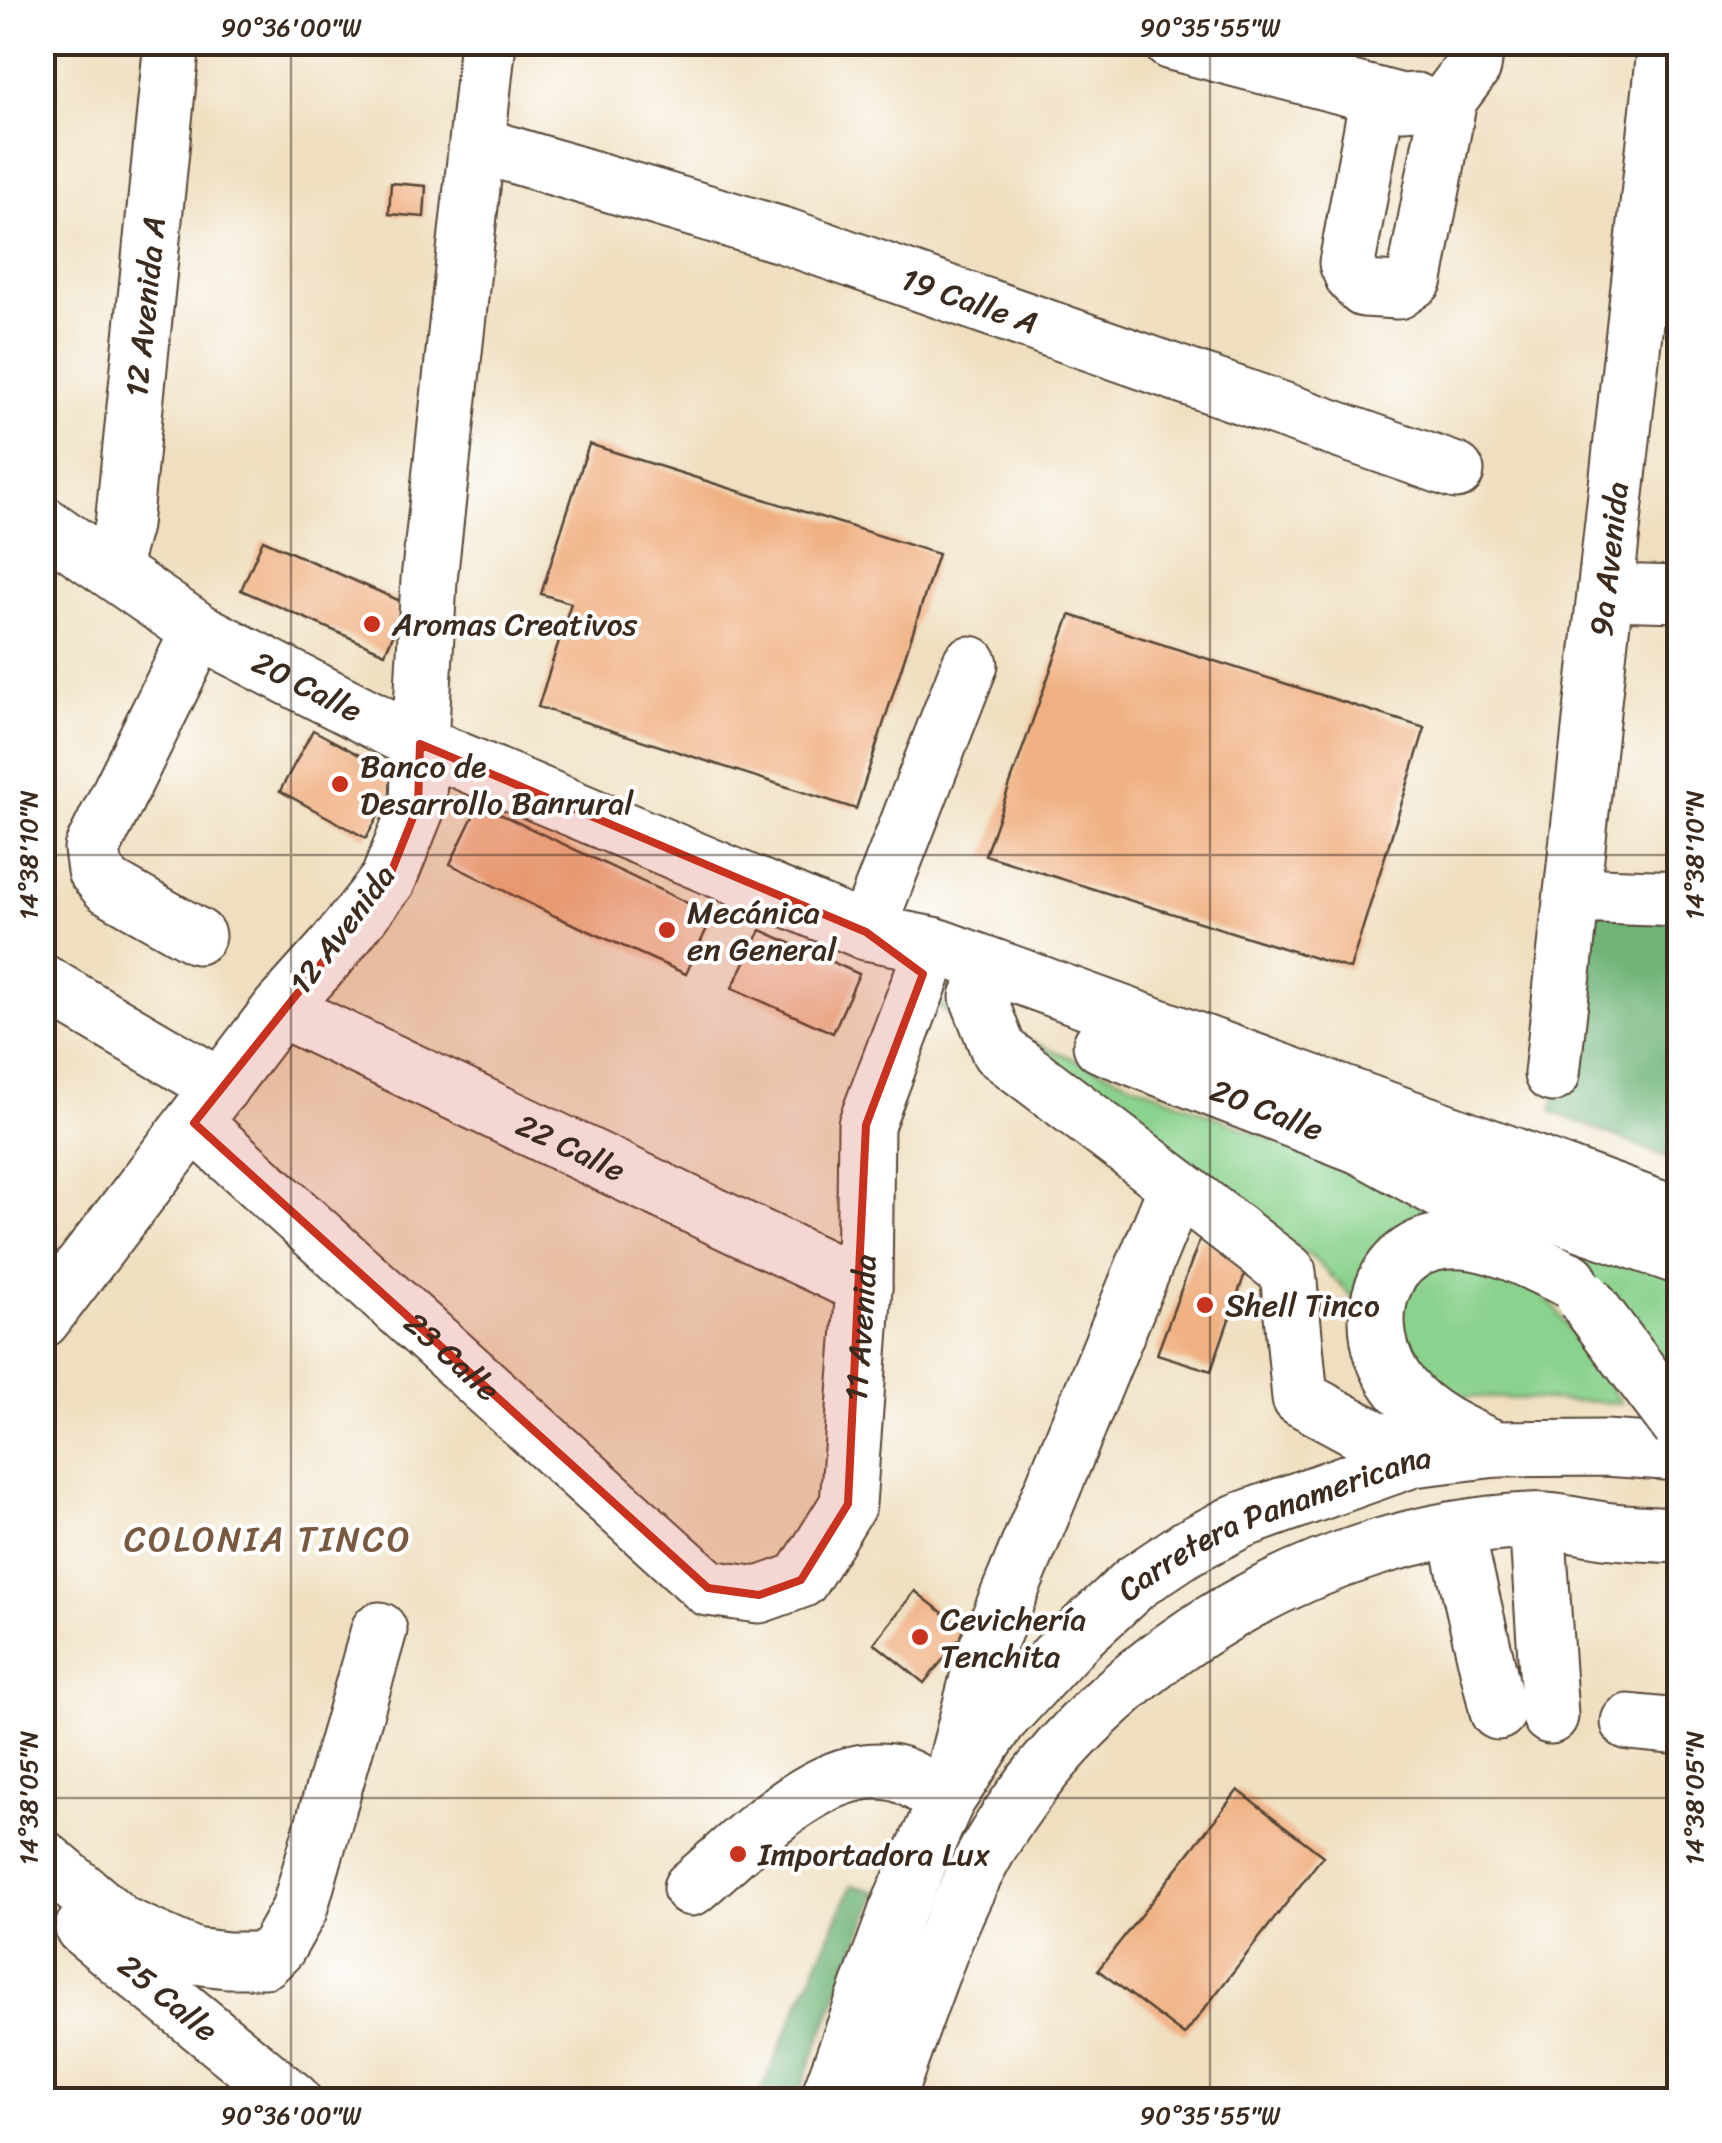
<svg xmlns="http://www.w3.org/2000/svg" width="1722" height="2143" viewBox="0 0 1722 2143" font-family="Sriracha,sans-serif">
  <rect width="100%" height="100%" fill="#fff"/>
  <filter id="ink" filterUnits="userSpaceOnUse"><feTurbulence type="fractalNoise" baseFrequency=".01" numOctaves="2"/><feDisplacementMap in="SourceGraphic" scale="20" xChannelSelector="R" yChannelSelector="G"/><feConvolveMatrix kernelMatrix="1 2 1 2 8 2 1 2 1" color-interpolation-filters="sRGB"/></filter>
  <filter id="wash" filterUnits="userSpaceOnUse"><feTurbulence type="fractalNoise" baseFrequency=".0048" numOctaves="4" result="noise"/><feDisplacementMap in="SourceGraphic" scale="40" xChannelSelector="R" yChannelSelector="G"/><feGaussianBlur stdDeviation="2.25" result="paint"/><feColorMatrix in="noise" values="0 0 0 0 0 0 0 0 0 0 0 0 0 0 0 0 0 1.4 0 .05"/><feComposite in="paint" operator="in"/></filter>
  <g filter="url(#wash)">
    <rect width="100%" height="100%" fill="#efdfc0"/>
    <g fill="#8ad28d" stroke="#627e56" stroke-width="2.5">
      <polygon points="920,996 1351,1172 1482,1236 1555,1308 1621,1403 1453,1396 1314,1259 1133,1130"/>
      <polygon points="1488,1195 1664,1264 1679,1285 1679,1395"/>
    </g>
    <g fill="#6fb478" stroke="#556f4b" stroke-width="2.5">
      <polygon points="1594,911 1679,917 1679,1162 1552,1112"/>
      <polygon points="852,1885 878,1892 796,2100 757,2100"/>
    </g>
    <g id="blocks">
      <g fill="#f0b082">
        <polygon points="391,183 426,186 424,217 389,214"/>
        <polygon points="589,444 938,554 856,809 538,707 571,603 541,594"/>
        <polygon points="263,540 407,604 385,653 241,590"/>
        <polygon points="1070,615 1425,728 1350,969 985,855"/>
        <polygon points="313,730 400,777 366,838 280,791"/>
        <polygon points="479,804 713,915 686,974 555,916 450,864"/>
        <polygon points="761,930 859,974 833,1033 732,988"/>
        <polygon points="1200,1239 1251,1256 1211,1371 1157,1354"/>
        <polygon points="915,1591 966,1631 924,1683 874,1643"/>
        <polygon points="1238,1790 1323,1856 1184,2035 1098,1970"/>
      </g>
    </g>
  </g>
  <g filter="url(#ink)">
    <use href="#blocks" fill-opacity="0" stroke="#564536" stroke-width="2.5"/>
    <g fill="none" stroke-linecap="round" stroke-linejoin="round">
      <defs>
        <g id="minor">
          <polyline points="1171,42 1402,102 1416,101"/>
          <polyline points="1378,96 1347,263 1353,277 1364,289 1398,291 1415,279 1449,99 1473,67 1477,42"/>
          <path id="s1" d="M479 145 785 236 1456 471"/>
          <path id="s2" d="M42 523 199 631 420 744 418 805 388 880 332 951 280 1009 42 1320"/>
          <path id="s3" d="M111 569 123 525 172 42"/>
          <polyline points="1607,592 1680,594"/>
          <polyline points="1574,895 1680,899"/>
          <polyline points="866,932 970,664"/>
          <polyline points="197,936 108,886 95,870 92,849 199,631"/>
          <polyline points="42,982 221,1087"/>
          <path id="s4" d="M280 1009 864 1287"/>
          <path id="s5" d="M1552 1074 1666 42"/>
          <path id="s6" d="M194 1123 708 1588 759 1595 801 1580 848 1504 864 1287 866 1125 923 974"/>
          <polyline points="1177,1186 1288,1272 1300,1398 1413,1459"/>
          <polyline points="1537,1521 1550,1716"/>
          <polyline points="1456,1531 1498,1712"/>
          <polyline points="1629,1722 1680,1727"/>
          <polyline points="42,1857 121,1924 194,1956 227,1960 265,1960 278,1947 299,1910 379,1630"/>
          <path d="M691 1888C743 1845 826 1753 899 1774 915 1779 931 1792 946 1801L984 1655 1177 1186 999 1051 978 997"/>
          <path id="s7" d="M83 1928 293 2100"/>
        </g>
        <g id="major">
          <polyline points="488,42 429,580 420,744 866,932 933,945 1680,1216"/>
          <path id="s8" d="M1101 1045 1360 1146 1680 1257"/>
        </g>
        <g id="highway">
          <polyline points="1360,1146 1478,1211 1525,1243"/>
          <path d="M1496 1449C1462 1434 1425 1418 1401 1388 1354 1329 1377 1235 1463 1241 1500 1243 1536 1265 1570 1280"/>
          <path id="s9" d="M828 2100 897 1911 946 1801 999 1720 1073 1640 1136 1582 1187 1548 1239 1521 1413 1459 1496 1449 1605 1448 1680 1453"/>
          <path d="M886 2100C917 2015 948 1913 996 1836 1107 1656 1318 1531 1529 1521 1554 1519 1580 1527 1604 1530 1629 1533 1654 1534 1680 1535"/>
        </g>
      </defs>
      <use href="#minor" stroke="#564536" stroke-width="59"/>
      <use href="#major" stroke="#564536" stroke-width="59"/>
      <use href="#highway" stroke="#564536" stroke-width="59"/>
      <use href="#minor" stroke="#fff" stroke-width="55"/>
      <use href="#major" stroke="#fff" stroke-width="55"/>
      <use href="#highway" stroke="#fff" stroke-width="55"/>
      <defs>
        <polyline id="highway-bridge" points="1584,1298 1680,1426"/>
      </defs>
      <use href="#highway-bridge" stroke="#564536" stroke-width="59" stroke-linecap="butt"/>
      <use href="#highway-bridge" stroke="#fff" stroke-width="55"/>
    </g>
  </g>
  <path fill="#c8321e" fill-opacity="0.2" stroke="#c8321e" stroke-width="8" stroke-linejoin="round" d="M420 744 866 932 923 974 866 1125 848 1504 801 1580 759 1595 708 1588 194 1123 388 880 418 805Z"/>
  <path fill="none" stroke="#3b2a1e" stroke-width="2.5" stroke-opacity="0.45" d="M291 42V2100M1210 42V2100M42 855H1680M42 1798H1680"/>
  <g fill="#c8321e" stroke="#fff" stroke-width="4">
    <circle cx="372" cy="624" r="10"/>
    <circle cx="340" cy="784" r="10"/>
    <circle cx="667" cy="930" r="10"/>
    <circle cx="1205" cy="1305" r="10"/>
    <circle cx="920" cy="1637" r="10"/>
    <circle cx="738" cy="1854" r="10"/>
  </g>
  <g text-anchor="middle" stroke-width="8" stroke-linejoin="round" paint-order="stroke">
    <g font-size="32" fill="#3b2a1e" stroke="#fff">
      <text dy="11" stroke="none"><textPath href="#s1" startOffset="515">19 Calle A</textPath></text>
      <text dy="11" stroke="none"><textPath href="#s3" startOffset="265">12 Avenida A</textPath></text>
      <text dy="11" stroke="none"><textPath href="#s5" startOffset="518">9a Avenida</textPath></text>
      <text dy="11" stroke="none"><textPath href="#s2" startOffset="312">20 Calle</textPath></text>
      <text transform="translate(342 929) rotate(-53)" y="11">12 Avenida</text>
      <text dy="11" stroke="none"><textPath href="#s8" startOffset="178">20 Calle</textPath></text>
      <text dy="11" stroke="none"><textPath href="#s4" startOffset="322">22 Calle</textPath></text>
      <text dy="11" stroke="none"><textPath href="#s6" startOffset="1055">11 Avenida</textPath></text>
      <text dy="11" stroke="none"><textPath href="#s6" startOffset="348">23 Calle</textPath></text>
      <text dy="11" stroke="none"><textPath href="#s9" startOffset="765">Carretera Panamericana</textPath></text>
      <text dy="11" stroke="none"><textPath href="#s7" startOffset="110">25 Calle</textPath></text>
    </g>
    <g font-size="32" fill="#3b2a1e" stroke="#fff" text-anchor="start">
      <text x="392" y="635">Aromas Creativos</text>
      <text x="360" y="777">Banco de<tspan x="360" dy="37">Desarrollo Banrural</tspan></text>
      <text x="687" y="923">Mecánica<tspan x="687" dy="37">en General</tspan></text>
      <text x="1225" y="1316">Shell Tinco</text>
      <text x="940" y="1630">Cevichería<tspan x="940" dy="37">Tenchita</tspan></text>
      <text x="758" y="1865">Importadora Lux</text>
    </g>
    <g font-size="35" letter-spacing="2.5" fill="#7a5941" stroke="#fff">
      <text x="268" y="1551">COLONIA TINCO</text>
    </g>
  </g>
  <rect width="1722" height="2143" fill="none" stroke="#fff" stroke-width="110"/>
  <rect x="55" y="55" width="1612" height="2033" fill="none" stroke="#3b2a1e" stroke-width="4"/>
  <g font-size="25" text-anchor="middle" fill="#3b2a1e">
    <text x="291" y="36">90°36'00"W</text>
    <text x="1210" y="36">90°35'55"W</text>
    <text transform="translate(28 855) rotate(-90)" y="9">14°38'10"N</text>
    <text transform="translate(1694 855) rotate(-90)" y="9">14°38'10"N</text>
    <text transform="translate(28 1798) rotate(-90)" y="9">14°38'05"N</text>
    <text transform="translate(1694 1798) rotate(-90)" y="9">14°38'05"N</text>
    <text x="291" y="2124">90°36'00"W</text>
    <text x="1210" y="2124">90°35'55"W</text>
  </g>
</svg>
